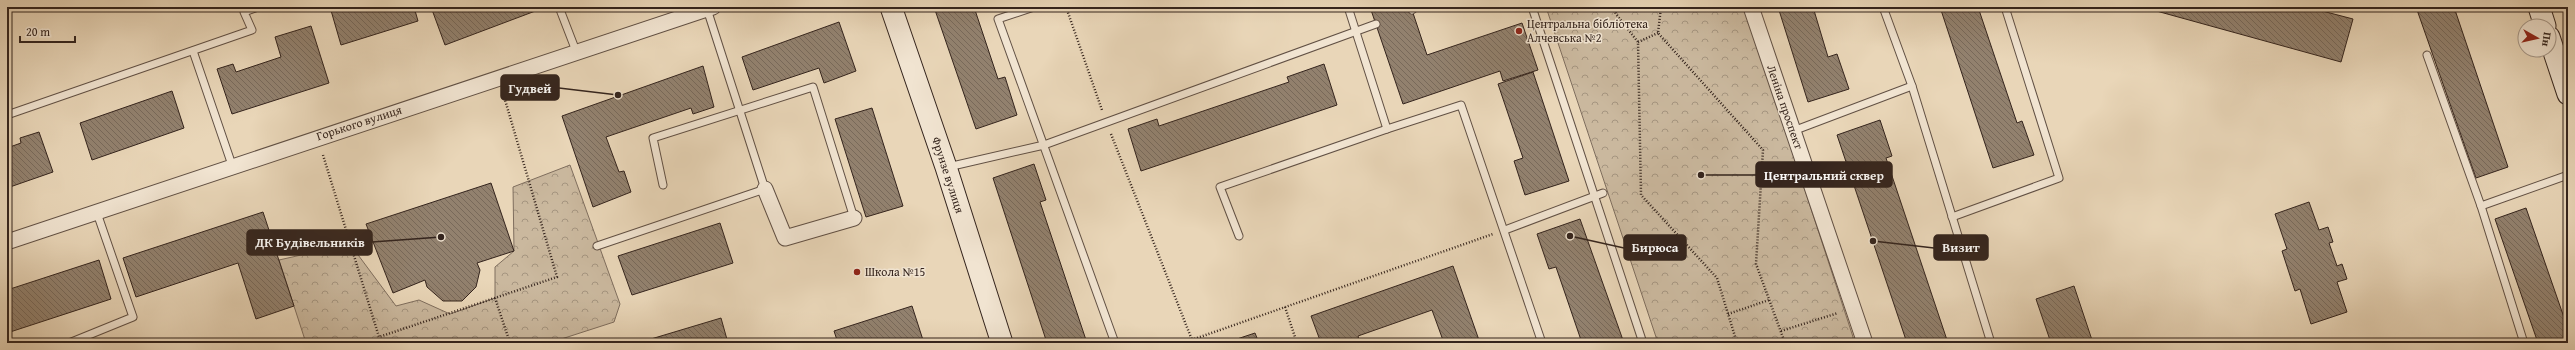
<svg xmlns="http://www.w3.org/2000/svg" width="2575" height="350" viewBox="0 0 2575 350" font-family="'Gentium Book Plus',serif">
  <defs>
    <pattern id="park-crowns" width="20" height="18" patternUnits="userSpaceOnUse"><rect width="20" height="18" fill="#cab89e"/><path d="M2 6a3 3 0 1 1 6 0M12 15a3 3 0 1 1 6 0" fill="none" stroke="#a59580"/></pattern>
    <pattern id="building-back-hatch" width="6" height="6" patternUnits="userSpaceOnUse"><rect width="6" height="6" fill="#92816e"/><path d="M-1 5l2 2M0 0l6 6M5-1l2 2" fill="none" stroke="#78695a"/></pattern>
  </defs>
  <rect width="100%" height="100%" fill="#e9d6b8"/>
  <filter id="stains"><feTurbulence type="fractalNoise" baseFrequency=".005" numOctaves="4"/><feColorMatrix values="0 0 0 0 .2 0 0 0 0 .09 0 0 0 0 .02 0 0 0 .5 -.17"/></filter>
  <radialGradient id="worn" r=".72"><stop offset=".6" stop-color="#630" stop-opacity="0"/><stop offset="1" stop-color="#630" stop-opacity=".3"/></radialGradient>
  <g fill="url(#park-crowns)" stroke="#7f6e5e">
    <polygon points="1546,7 1745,7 1855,343 1658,343"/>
    <polygon points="570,165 620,304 614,322 549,343 306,343 279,260 350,244 396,306 419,300 450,314 495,298 495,267 514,251 513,187"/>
  </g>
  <g fill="url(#building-back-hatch)" stroke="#34241d">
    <polygon points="330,7 414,7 418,21 341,45"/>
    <polygon points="431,7 537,7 538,10 445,45"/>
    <polygon points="934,7 974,7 998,79 1005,77 1017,115 976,129"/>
    <polygon points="1370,7 1411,7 1427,55 1522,23 1538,70 1503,81 1500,71 1403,104"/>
    <polygon points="1778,7 1813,7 1828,57 1837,54 1849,89 1808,102"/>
    <polygon points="1940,7 1978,7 2017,123 2022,121 2034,155 1993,168"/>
    <polygon points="2142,7 2307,7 2353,19 2341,62"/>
    <polygon points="2416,7 2454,7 2508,167 2476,178"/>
    <polygon points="839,22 856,71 824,83 819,68 753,90 742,57"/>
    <polygon points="311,26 329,83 232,114 217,69 233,64 236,72 281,57 275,37"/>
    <polygon points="1324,64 1337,105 1141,171 1128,129 1157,119 1159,126 1289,82 1287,77"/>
    <polygon points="703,66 714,107 693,114 691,108 606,137 619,172 624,171 631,192 593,207 562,116"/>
    <polygon points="1533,72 1569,181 1525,195 1514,161 1523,158 1498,84"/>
    <polygon points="172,91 184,128 92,160 80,123"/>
    <polygon points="872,108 903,206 866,217 835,119"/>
    <polygon points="1880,120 1892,156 1886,158 1948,343 1907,343 1837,135"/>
    <polygon points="39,132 53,172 7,188 7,148 21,143 20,138"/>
    <polygon points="1034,164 1046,200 1040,202 1087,343 1047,343 993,178"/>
    <polygon points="491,183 514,251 477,263 480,270 476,287 462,301 443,301 427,287 425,280 393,293 366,224"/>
    <polygon points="2309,202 2319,230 2328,227 2333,242 2329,243 2337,266 2342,264 2347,279 2337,282 2347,312 2311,324 2300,289 2295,291 2282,251 2287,249 2275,214"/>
    <polygon points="2526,208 2568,329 2568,343 2538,343 2495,219"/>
    <polygon points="263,212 294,306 256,319 238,263 136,297 123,258"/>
    <polygon points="1580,219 1624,343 1582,343 1556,267 1549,269 1537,234"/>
    <polygon points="720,223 733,263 632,295 618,256"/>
    <polygon points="99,260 111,299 7,333 7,290"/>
    <polygon points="1453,266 1480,343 1444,343 1432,310 1358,336 1360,343 1321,343 1311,316"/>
    <polygon points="2074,286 2093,343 2051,343 2036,299"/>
    <polygon points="912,306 923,340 915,343 838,343 834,331"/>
    <polygon points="721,318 728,343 641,342"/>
    <polygon points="1255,333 1259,343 1225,343"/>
  </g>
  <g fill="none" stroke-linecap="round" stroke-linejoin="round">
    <defs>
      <g id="lane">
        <polyline points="559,7 576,51"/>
        <polyline points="1034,7 998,19 1115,343"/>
        <polyline points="1348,7 1387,129 1461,105 1542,343"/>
        <polyline points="1532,7 1643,343"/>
        <polyline points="1883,7 1912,86 1991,343"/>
        <polyline points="1412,10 1416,7"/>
        <polyline points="193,51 232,165"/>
        <polyline points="2427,55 2481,206 2568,175"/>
        <polyline points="7,115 252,30 244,12 258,7"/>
        <polyline points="1793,131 1912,86"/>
        <polyline points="948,167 1044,145 1376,24"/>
        <polyline points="663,185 653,138 813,87 854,218"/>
        <polyline points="2481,206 2524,343"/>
        <polyline points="1952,217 2059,178 2005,7"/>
        <polyline points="1505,230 1603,193"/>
        <polyline points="1239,236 1220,187 1387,129"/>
        <polyline points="597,246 765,189 707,9"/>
        <polyline points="69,343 133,317 97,213"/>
      </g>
      <g id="street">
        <polyline points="1751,7 1865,343"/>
        <polyline points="765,189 785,238 854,218"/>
        <polyline points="7,242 713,7"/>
      </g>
      <g id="secondary">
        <polyline points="891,7 946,167 1002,343"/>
        <polyline points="2539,7 2545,26"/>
        <polyline points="2549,37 2568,94"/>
      </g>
    </defs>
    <use href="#lane" stroke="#615044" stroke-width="9"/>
    <use href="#street" stroke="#615044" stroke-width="17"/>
    <use href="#secondary" stroke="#34241d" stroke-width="23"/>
    <g stroke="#34241d" stroke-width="2.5" stroke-dasharray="1 2" stroke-linecap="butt">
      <polyline points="1066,7 1102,110"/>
      <polyline points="1613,7 1616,14 1638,42 1641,195 1717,278 1737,343"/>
      <polyline points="1661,7 1658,33 1763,150 1756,264 1785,343"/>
      <polyline points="1638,42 1658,33"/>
      <polyline points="1111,134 1192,340"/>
      <polyline points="323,155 379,337 557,277 503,93"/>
      <polyline points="495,298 510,343"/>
      <polyline points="1285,307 1297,343"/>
      <polyline points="1728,314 1769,300"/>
      <polyline points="1781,331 1838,313"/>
      <polyline points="1183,343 1493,234"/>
    </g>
    <use href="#lane" stroke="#f1e4d1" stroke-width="7"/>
    <use href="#street" stroke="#f1e4d1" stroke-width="15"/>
    <use href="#secondary" stroke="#f1e4d1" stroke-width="21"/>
  </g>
  <g fill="#8f2418" stroke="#f1e4d1" stroke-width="1.5">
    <circle cx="1519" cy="31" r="4"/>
    <circle cx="857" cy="272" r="4"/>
  </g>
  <g text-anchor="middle" stroke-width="3" stroke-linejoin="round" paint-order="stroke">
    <g font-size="12" fill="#34241d" stroke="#f1e4d1" text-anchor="start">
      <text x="1527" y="28">Центральна бібліотека<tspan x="1527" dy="14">Алчевська №2</tspan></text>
      <text x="865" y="276">Школа №15</text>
    </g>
    <g font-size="12" fill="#34241d" stroke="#f1e4d1">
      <text transform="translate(1785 107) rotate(71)" y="4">Леніна проспект</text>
      <text transform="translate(359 123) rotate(-18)" y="4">Горького вулиця</text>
      <text transform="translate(948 175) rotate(72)" y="4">Фрунзе вулиця</text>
    </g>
  </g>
  <path fill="none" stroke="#34241d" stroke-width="1.5" d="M618 95L559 88M1701 175L1756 175M441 237L372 242M1570 236L1624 248M1873 241L1934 248"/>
  <g fill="#34241d" stroke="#f1e4d1" stroke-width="1.5">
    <circle cx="618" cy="95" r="4"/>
    <circle cx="1701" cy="175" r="4"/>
    <circle cx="441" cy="237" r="4"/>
    <circle cx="1570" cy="236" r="4"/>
    <circle cx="1873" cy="241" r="4"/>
  </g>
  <g fill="#34241d" stroke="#34241d" stroke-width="1.5">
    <rect x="501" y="75" width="58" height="25" rx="4"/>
    <rect x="1756" y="162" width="136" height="25" rx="4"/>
    <rect x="247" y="230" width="125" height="25" rx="4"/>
    <rect x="1624" y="235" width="62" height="25" rx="4"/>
    <rect x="1934" y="235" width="54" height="25" rx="4"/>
  </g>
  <g font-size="13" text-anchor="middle" font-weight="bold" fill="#fff">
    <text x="530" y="93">Гудвей</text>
    <text x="1824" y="180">Центральний сквер</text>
    <text x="310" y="247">ДК Будівельників</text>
    <text x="1655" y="252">Бирюса</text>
    <text x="1961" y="252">Визит</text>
  </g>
  <rect width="2575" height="350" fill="none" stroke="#e9d6b8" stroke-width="24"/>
  <rect x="8" y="8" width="2559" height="334" fill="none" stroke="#34241d" stroke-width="2"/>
  <rect x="12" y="12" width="2551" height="326" fill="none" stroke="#34241d"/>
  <g transform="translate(2537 38) rotate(98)"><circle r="19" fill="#f1e4d1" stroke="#a59789"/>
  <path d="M0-3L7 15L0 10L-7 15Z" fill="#8f2418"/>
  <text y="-6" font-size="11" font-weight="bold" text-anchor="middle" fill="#34241d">Пн</text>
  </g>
  <path d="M20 36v6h55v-6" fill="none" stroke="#34241d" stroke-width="2"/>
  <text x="26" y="36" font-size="12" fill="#34241d" stroke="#f1e4d1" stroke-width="3" paint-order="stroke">20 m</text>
  <rect width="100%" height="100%" filter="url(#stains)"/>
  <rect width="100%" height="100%" fill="url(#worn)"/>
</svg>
